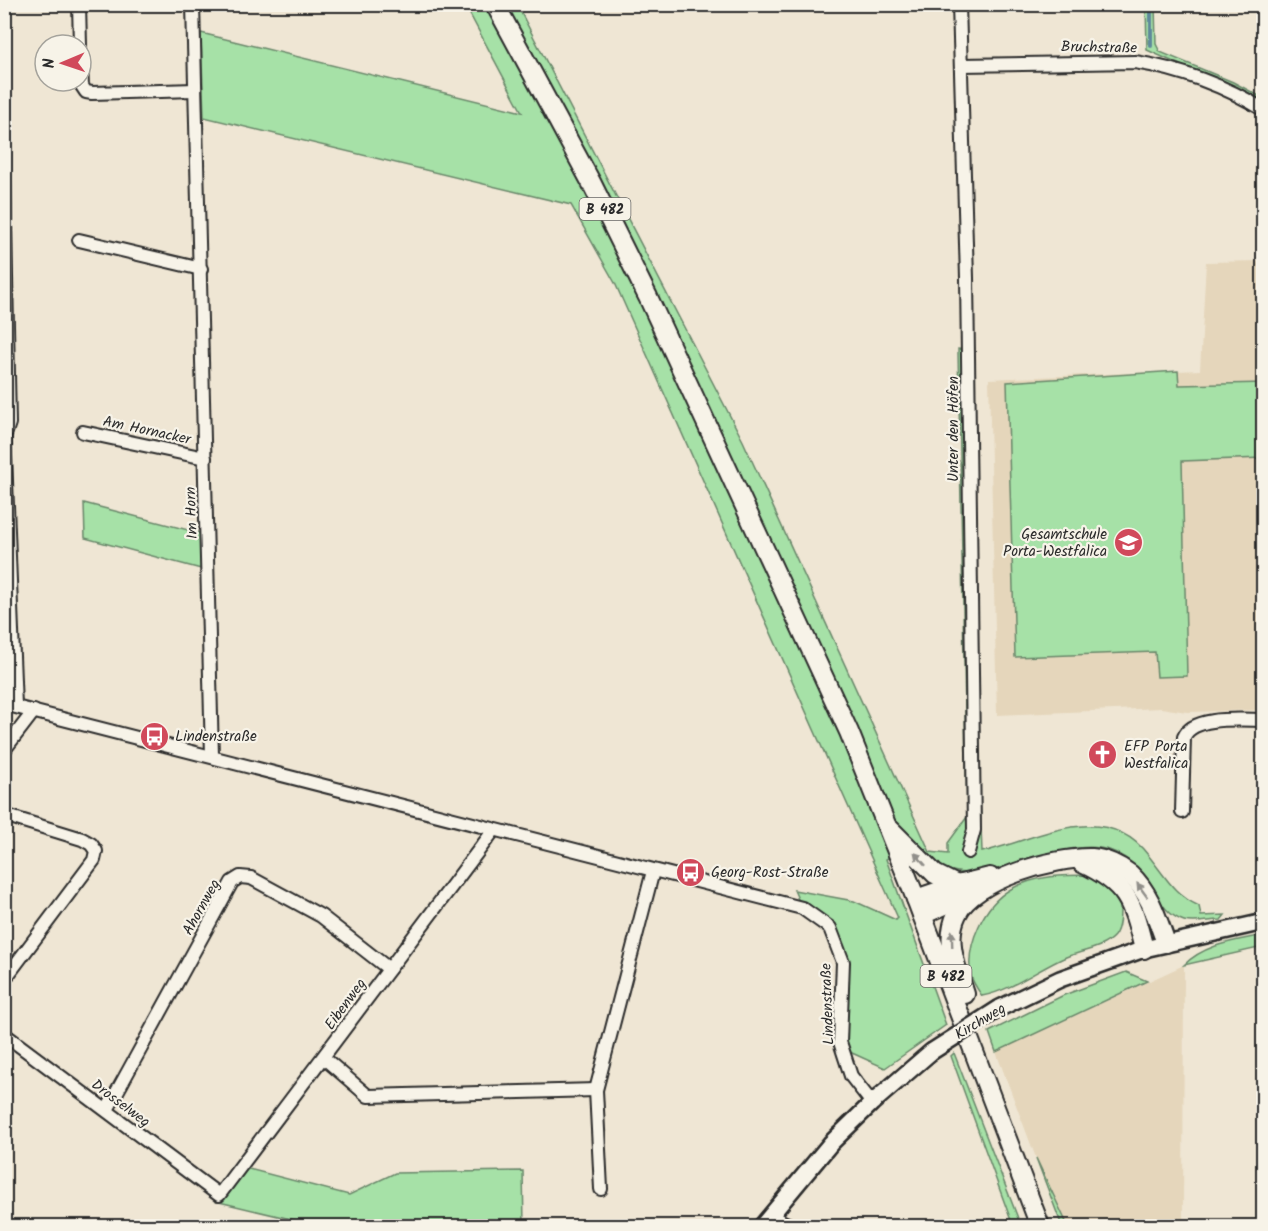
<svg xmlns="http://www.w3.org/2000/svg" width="1268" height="1231" viewBox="0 0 1268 1231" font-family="Kalam,sans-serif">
  <rect width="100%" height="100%" fill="#efe6d4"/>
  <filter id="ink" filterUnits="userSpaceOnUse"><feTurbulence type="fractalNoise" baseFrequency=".0167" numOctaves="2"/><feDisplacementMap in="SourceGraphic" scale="12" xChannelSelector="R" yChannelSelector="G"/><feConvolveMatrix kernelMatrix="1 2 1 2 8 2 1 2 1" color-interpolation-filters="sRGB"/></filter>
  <g filter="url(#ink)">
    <g fill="#e5d6bb">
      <polygon points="1263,261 1263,710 1187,712 1161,708 997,715 989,379 1200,370 1206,262"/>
      <polygon points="1184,965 1183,1226 1068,1226 1036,1158 996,1052"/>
    </g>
    <g fill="#a6e1a7" stroke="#688669" stroke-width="1.5">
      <path d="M465 5H517L743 441 930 852 948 854V843L967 817 958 349 971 350 977 717 982 852C1036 840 1104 798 1148 855 1165 876 1174 895 1199 906L1201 916 1225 915 1221 920C1210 920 1195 924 1184 921 1152 912 1147 854 1100 848 1048 841 984 891 939 866 931 861 923 850 916 843L886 859 946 1025 885 1068 852 1053 837 1041 839 962 824 931 805 915 794 890 854 901 896 920 898 918 615 283 571 205 204 117 201 33 522 112Z"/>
      <polygon points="1146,5 1155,5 1156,44 1160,52 1233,82 1263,98 1263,102 1147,50"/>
      <polygon points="1178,371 1179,385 1264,383 1263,458 1182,461 1187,676 1157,677 1155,652 1015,657 1007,382"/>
      <polygon points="84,503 200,533 201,569 85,538"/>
      <path d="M1092 875 1120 900C1120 911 1121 927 1114 936 1103 949 1081 951 1066 957 1038 969 1013 990 982 996 978 990 973 983 971 976 965 945 984 904 1011 889 1036 875 1065 875 1092 875Z"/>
      <path d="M1263 935V947L1184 965C1205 944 1235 941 1263 935Z"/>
      <polygon points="1126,972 1147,981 996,1052 989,1032 1064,995"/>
      <polygon points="954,1053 1021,1226 1013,1226 951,1056"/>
      <polygon points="1036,1158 1068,1226 1062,1226"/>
      <polygon points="241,1167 349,1195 395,1173 523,1171 524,1226 320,1226 215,1201"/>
    </g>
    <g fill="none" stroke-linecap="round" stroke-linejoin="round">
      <polyline stroke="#608a9b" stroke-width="4" points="1151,4 1151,46"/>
      <defs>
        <g id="minor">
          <polyline points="79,4 80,45"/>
          <polyline points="193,4 212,756"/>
          <polyline points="959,4 967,278 974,830 968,852"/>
          <path d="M961 65 1135 62C1179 69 1226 86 1264 110"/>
          <polyline points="81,66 82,86 86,92 92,93 195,90"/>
          <polyline points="4,179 9,423 6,432"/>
          <polyline points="79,240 201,269"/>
          <polyline points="4,431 15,706"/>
          <polyline points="83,432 205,458"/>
          <polyline points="4,704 802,908 830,928 843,962 840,1042 851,1076 872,1103"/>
          <polyline points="4,750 34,711"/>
          <path d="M1182 812 1184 737C1193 715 1242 720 1264 720"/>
          <polyline points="4,815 82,839 91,844 96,851 94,860 4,980"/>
          <polyline points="4,1034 219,1195 494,830"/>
          <polyline points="324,1058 368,1096 596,1090"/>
          <polyline points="107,1110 232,882 240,877 251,878 321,916 389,969"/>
          <polyline points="601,1189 596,1090 653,871"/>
          <polyline points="770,1216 792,1226"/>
        </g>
        <g id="tertiary">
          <polyline points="1000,1008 1060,979 1144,949 1264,922"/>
          <polyline points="762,1226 831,1143 872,1103 931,1052"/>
        </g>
        <g id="primary">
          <polyline points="495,4 591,182 648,297 849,732 916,899 1040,1226"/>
          <polyline points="890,829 935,874 957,885"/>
          <path d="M1082 863C1128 884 1132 902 1144 949"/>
          <polyline points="916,899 957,885 990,877"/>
          <polyline points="922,915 970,894"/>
          <path d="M965 994C957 970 944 940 957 914 974 879 1055 857 1092 858 1105 859 1120 866 1130 874 1150 893 1157 918 1166 943"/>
        </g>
      </defs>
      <use href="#minor" stroke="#2b2b2b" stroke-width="16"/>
      <use href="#tertiary" stroke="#2b2b2b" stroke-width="20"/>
      <use href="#primary" stroke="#2b2b2b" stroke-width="22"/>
      <use href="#minor" stroke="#f7f3e8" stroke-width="12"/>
      <use href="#tertiary" stroke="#f7f3e8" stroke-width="15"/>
      <use href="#primary" stroke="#f7f3e8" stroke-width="18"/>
      <defs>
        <polyline id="tertiary-bridge" points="931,1052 1000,1008"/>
      </defs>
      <use href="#tertiary-bridge" stroke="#2b2b2b" stroke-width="20" stroke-linecap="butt"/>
      <use href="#tertiary-bridge" stroke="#f7f3e8" stroke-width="15"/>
    </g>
    <defs><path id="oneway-solid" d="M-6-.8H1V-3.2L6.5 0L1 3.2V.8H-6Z" transform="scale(1.5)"/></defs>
    <g fill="#918f8a">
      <use href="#oneway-solid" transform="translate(920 859) rotate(-132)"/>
      <use href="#oneway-solid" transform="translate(1142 890) rotate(-126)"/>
      <use href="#oneway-solid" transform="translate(952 939) rotate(-92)"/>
    </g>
  </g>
  <defs>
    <symbol id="school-disc" viewBox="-11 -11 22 22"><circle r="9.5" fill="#d1495b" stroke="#f7f3e8"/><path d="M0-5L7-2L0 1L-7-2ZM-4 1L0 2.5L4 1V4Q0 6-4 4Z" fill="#fff"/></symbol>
    <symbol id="bus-disc" viewBox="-11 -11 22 22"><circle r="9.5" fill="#d1495b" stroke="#f7f3e8"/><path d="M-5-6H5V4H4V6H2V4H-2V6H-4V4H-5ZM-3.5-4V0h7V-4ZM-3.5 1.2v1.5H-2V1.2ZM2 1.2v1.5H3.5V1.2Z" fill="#fff"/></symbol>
    <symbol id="church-disc" viewBox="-11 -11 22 22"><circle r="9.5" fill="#d1495b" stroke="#f7f3e8"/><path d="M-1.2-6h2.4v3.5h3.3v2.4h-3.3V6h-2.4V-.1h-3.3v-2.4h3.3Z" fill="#fff"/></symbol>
  </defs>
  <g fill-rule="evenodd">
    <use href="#school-disc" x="1112" y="526" width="33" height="33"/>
    <use href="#bus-disc" x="138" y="720" width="33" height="33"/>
    <use href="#church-disc" x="1086" y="738" width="33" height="33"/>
    <use href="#bus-disc" x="674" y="856" width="33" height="33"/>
  </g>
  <g text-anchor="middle" stroke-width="4.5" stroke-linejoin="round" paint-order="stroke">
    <g fill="#f7f3e8" stroke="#686764" stroke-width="1.5">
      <rect x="579.5" y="198" width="51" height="22" rx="4.5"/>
      <rect x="920.5" y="965" width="51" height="22" rx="4.5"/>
    </g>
    <g font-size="14" font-weight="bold" fill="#2b2b2b">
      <text x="605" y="214">B 482</text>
      <text x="946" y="981">B 482</text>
    </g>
    <g font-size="15" fill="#2b2b2b" stroke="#f7f3e8">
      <text transform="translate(1099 47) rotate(1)" y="5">Bruchstraße</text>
      <text transform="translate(953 429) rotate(-90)" y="5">Unter den Höfen</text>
      <text transform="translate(147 430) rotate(12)" y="5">Am Hornacker</text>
      <text transform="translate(191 513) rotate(-92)" y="5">Im Horn</text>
      <text transform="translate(201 907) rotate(-61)" y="5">Ahornweg</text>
      <text transform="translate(345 1004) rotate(-54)" y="5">Eibenweg</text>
      <text transform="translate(827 1004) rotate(-92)" y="5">Lindenstraße</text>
      <text transform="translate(980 1021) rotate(-31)" y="5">Kirchweg</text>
      <text transform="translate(121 1103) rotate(37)" y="5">Drosselweg</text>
    </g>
    <g font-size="15" fill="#2b2b2b" stroke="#f7f3e8" text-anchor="start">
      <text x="1107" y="539" text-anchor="end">Gesamtschule<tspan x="1107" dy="17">Porta-Westfalica</tspan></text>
      <text x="175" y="741">Lindenstraße</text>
      <text x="1124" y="751">EFP Porta<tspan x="1124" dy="17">Westfalica</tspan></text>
      <text x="711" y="877">Georg-Rost-Straße</text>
    </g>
  </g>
  <rect width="1268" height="1231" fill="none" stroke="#f7f3e8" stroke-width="24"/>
  <rect x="12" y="12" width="1244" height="1207" fill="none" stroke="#2b2b2b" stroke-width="2" filter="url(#ink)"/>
  <g transform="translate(63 63) rotate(268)"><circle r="28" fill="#f7f3e8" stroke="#a5a39c" stroke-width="1.5"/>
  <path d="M0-4.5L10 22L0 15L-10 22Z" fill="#d1495b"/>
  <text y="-9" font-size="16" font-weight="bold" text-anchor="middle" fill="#2b2b2b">N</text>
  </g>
</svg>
